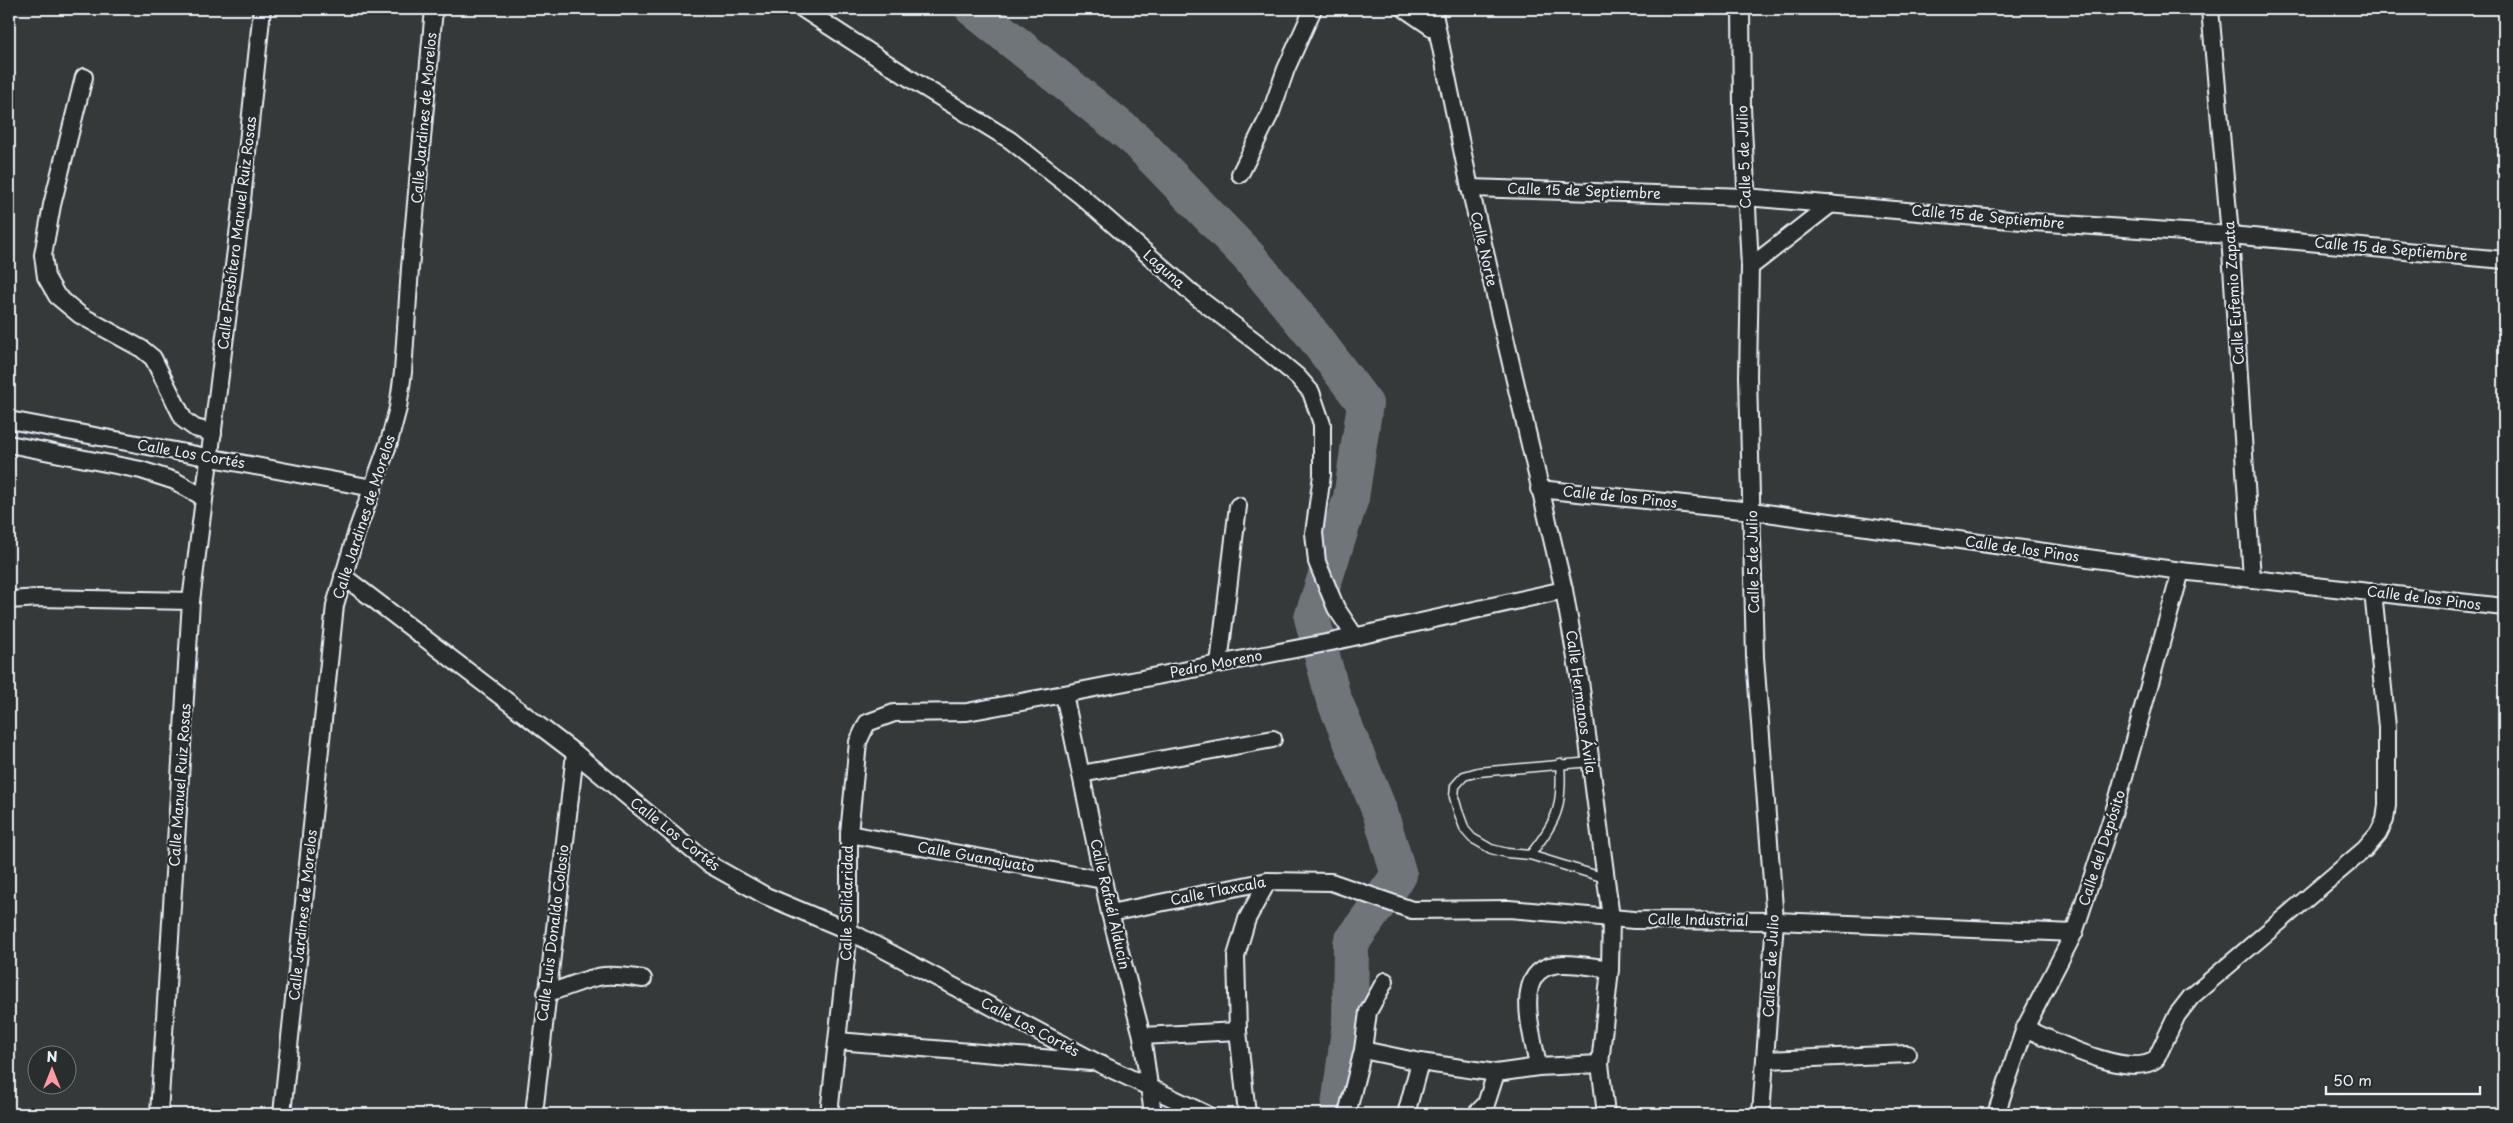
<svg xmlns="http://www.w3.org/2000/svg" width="2513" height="1123" viewBox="0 0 2513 1123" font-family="'Playpen Sans',sans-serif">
  <rect width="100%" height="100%" fill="#35393a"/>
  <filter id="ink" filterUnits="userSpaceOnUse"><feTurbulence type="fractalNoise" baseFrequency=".02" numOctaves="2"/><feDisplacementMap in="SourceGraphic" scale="10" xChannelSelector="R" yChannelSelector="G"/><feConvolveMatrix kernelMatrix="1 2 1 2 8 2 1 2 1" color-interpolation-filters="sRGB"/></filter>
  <g filter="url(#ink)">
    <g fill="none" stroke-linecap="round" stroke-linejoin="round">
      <polyline stroke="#707579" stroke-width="36" points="973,9 1135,139 1249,257 1309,330 1365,404 1351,498 1312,618 1333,697 1380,812 1399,875 1351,943 1350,1022 1338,1114"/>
      <defs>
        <g id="service">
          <polyline points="1591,762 1478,772 1464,776 1455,786 1454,797 1458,811 1465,830 1472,838 1491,849 1507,853 1530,855 1605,878"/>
          <path d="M1530 855C1557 821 1563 807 1560 763"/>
        </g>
        <g id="minor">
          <polyline points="803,9 917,83 1010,140 1081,196 1194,295 1256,342 1298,377 1311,392 1322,424 1322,475 1314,533 1317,562 1336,608 1354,635"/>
          <polyline points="1405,9 1437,31"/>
          <polyline points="1433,9 1470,188 1564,590 1580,681 1611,918 1610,969 1600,1064 1606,1114"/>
          <polyline points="1741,9 1742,107 1750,267 1748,376 1755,657 1775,921 1761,1114"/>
          <polyline points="2210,9 2230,235 2252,579"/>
          <polyline points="84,77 52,205 43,255 46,277 57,296 80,315 142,349 153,358 184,420 195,428 213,433"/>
          <polyline points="1240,174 1271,112 1286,69 1313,9"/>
          <polyline points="1470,188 1746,197 2033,222 2230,235 2504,260"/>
          <polyline points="1750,267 1831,204"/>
          <polyline points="9,420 373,488"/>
          <polyline points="9,444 141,470 175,481 203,497"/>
          <polyline points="1539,489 1752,511 2181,571 2504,607"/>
          <polyline points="343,576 575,753 709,864 766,896 849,931 1098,1063 1206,1114"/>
          <polyline points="9,600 39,598 191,601"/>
          <polyline points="1219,664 1238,506"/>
          <polyline points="1064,694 1110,913 1142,1036 1153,1114"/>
          <polyline points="1081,774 1273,739"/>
          <polyline points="849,834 1103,880"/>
          <polyline points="1110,913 1268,881 1331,882 1412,910 1509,909 1634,920 1775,921 2074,933"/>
          <path d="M546 993C566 989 584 978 604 976 617 975 630 977 643 979"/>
          <path d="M2025 1028C2052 1040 2130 1080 2156 1059L2177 1015 2191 997 2365 849 2378 834 2385 820 2387 805V727L2373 592"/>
          <polyline points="1142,1036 1238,1031"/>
          <polyline points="838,1041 1090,1062"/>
          <polyline points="1363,1050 1420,1062 1496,1073 1538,1067 1600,1064"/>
          <polyline points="1765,1060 1908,1054"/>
          <path d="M1538 1067C1533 1033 1508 964 1564 964 1579 964 1595 967 1610 969"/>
          <polyline points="159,1114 191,601 240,219 262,9"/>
          <polyline points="282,1114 335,605 357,531 389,442 398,408 403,372 410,268 434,9"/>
          <polyline points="534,1114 575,753"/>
          <polyline points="829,1114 849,931 849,834 858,742 867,723 894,713 967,712 1064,694 1331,642 1564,590"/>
          <polyline points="1247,1114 1238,1031 1236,956 1247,919 1268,881"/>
          <polyline points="1347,1114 1363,1050 1368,1012 1385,981"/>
          <polyline points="1406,1114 1420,1062"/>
          <polyline points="1476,1114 1486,1104 1496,1073"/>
          <polyline points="1996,1114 2025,1028 2074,933 2116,805 2181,571"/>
        </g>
      </defs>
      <use href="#service" stroke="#e8f1f8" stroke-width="11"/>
      <use href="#minor" stroke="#e8f1f8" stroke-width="20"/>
      <use href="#service" stroke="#2a2d2e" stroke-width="8"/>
      <use href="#minor" stroke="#2a2d2e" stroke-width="16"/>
    </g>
  </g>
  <g text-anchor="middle" stroke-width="4.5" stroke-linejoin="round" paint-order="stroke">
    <g font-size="14" fill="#e8f1f8" stroke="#2a2d2e">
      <text transform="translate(424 118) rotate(-85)" y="5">Calle Jardines de Morelos</text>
      <text transform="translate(1744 157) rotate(-92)" y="5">Calle 5 de Julio</text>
      <text transform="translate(1584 191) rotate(2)" y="5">Calle 15 de Septiembre</text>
      <text transform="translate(1988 217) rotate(5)" y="5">Calle 15 de Septiembre</text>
      <text transform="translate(237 233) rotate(-83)" y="5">Calle Presbítero Manuel Ruiz Rosas</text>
      <text transform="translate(1484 249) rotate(77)" y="5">Calle Norte</text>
      <text transform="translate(2391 249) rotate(5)" y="5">Calle 15 de Septiembre</text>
      <text transform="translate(1164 269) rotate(41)" y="5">Laguna</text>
      <text transform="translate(2234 293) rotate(-94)" y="5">Calle Eufemio Zapata</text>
      <text transform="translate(191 454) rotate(10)" y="5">Calle Los Cortés</text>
      <text transform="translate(1620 497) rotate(6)" y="5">Calle de los Pinos</text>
      <text transform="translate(364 517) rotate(-72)" y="5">Calle Jardines de Morelos</text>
      <text transform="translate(2022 549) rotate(8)" y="5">Calle de los Pinos</text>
      <text transform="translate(1753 562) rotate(-91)" y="5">Calle 5 de Julio</text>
      <text transform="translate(2424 598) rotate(7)" y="5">Calle de los Pinos</text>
      <text transform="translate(1216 664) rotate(-11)" y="5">Pedro Moreno</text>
      <text transform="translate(1581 702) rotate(82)" y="5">Calle Hermanos Ávila</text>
      <text transform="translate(180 785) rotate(-86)" y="5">Calle Manuel Ruiz Rosas</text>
      <text transform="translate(675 834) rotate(38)" y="5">Calle Los Cortés</text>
      <text transform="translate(2102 848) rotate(-72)" y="5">Calle del Depósito</text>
      <text transform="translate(976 857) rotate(10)" y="5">Calle Guanajuato</text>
      <text transform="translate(1218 891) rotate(-11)" y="5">Calle Tlaxcala</text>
      <text transform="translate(847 903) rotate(-89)" y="5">Calle Solidaridad</text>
      <text transform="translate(1110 904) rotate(77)" y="5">Calle Rafaél Alducín</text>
      <text transform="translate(303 915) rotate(-84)" y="5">Calle Jardines de Morelos</text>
      <text transform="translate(1698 920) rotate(1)" y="5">Calle Industrial</text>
      <text transform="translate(553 933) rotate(-83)" y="5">Calle Luis Donaldo Colosio</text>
      <text transform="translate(1771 966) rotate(-87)" y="5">Calle 5 de Julio</text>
      <text transform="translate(1030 1027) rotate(28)" y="5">Calle Los Cortés</text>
    </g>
  </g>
  <rect width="2513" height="1123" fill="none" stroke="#2a2d2e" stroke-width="30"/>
  <rect x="15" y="15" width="2483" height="1093" fill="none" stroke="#e8f1f8" stroke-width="2" filter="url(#ink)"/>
  <g transform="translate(52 1070)"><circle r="24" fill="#2a2d2e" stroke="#767b7f"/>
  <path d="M0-4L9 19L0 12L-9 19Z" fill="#ff9aa2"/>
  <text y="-8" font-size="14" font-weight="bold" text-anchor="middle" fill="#e8f1f8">N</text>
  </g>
  <path d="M2326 1086v8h154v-8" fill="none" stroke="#e8f1f8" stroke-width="2.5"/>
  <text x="2333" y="1086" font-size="15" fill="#e8f1f8" stroke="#2a2d2e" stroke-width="4" paint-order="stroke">50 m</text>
</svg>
